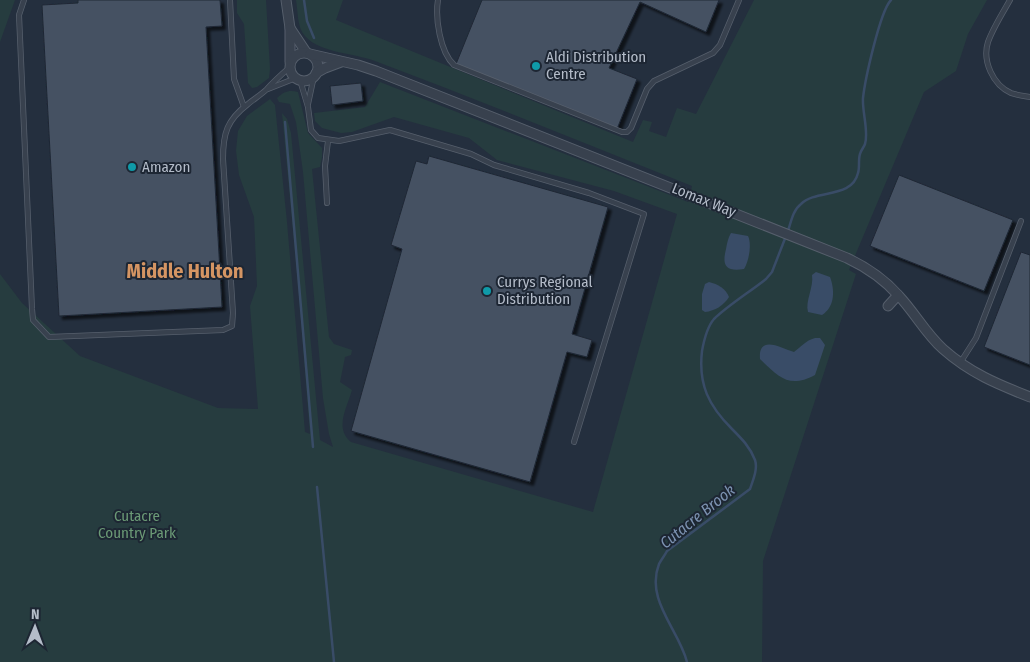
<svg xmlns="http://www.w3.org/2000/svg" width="1030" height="662" viewBox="0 0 1030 662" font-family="'Fira Sans Condensed',sans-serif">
  <defs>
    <filter id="shadow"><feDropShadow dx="3.5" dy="3.5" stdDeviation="1" flood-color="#0009"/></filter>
  </defs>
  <rect width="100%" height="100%" fill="#242f3e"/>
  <g fill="#263c3f">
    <polygon points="0,0 15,0 0,42"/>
    <polygon points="237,0 266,0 270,69 269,78 257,87 252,88 248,83 244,24 237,13"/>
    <path d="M296 0H343L336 20 633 142 643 120 652 122 649 131 666 137 677 108 696 114 754 0H987L968 34 956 71 924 92 849 270 856 274 763 561 762 662H0V274L22 303 80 356 218 408 258 409 250 306 257 286 254 217 239 175 236 151 238 131 247 116 270 99 275 105 287 222 305 432 310 434 298 284 282 113 287 119 291 133 320 440 333 447 329 434 323 398 303 172 296 122 290 104 279 102 277 98C285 91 289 90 298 92L308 133 322 148V157L320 167 312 169 329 337 334 344 352 350 351 355 345 357 340 382 352 390C347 408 334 428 351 442L593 512 677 214 614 191 497 160 469 138 394 117 352 132 341 133 322 128 315 121 314 113 365 107 380 82 688 202 692 186C587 144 481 101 375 61 354 53 320 53 305 36 297 28 298 11 296 0Z"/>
  </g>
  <g fill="#394c67">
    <path d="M731 233 748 236C752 244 749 261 744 269 725 272 722 265 726 249 727 243 728 238 731 233Z"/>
    <path d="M816 272 830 277C835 290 835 307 822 315L808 312C805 301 814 287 812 275Z"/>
    <path d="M709 282C718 284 726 289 729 297 724 305 715 311 705 312L702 310V294L705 284Z"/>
    <path d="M815 338H820L825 345 815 375C789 389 779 377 760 359 758 334 781 348 794 352 802 346 805 341 815 338Z"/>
  </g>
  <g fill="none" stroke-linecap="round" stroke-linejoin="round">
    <g stroke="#394c67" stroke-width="2.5">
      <polyline points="304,0 307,21 314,38"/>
      <polyline points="285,122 313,447"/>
      <path d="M788 231C791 222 793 210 801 204 816 189 852 199 858 173 860 167 858 160 860 154 861 150 864 147 865 144 869 132 862 112 863 98 865 80 880 11 891 0"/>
      <polyline points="317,487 334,662"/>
      <path d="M687 662C679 630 645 600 659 564 661 560 665 555 667 551L750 489C753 480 758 469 755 460 750 447 742 439 732 429 709 406 698 385 702 351 704 340 707 327 714 319 727 306 751 291 766 279L772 272 786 236"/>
    </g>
  </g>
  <g fill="#455162" stroke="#1f2835" filter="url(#shadow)">
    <polygon points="78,0 220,0 222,26 206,27 222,307 59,316 42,5 78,3"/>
    <polygon points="482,0 719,0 706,32 640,2 609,68 637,79 617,129 456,64"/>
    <polygon points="361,83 363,101 332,105 330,86"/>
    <polygon points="429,156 608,207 572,334 592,340 587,357 567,352 530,482 351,431 402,249 391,245 416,161 427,164"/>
    <polygon points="899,175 1013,220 984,291 870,246"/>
    <polygon points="1021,252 1030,255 1030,365 984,347"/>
  </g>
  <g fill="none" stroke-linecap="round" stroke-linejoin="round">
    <defs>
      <g id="lane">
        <path d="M24 0 19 15 32 309 33 320 49 337 223 330 232 326 233 313 223 159C223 133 227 120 248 104 254 99 262 94 267 89 274 81 282 74 290 67"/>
        <polyline points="230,0 234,79 244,107"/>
        <path d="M438 0C435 18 440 52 454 65L622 132H627L631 128 647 89 654 81 713 53 720 45 739 0"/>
        <path d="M1010 0C1002 14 993 28 988 42 982 61 993 85 1011 93 1016 95 1024 96 1030 97"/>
        <polyline points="300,80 308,107 311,130 318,138 339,141 390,130 471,154 494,165 589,193 644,214 574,442"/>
        <polyline points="268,89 296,78"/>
        <polyline points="308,104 314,76"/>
        <polyline points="327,203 325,166 328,141"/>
        <polyline points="960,363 976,338 1021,221"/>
      </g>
      <g id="street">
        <polyline points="286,0 290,28 290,62"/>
        <polyline points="290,28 306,52"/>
        <circle cx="304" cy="67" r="14"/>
        <path d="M310 54 358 65 376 71 847 258C866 267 885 280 899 296 915 313 926 334 943 349 970 373 997 384 1030 397"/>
        <polyline points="316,73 325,68 341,62"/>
        <polyline points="888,306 898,295"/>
      </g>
    </defs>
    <use href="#lane" stroke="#565f6c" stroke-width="6"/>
    <use href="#street" stroke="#565f6c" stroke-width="11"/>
    <use href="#lane" stroke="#38414e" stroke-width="4.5"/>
    <use href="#street" stroke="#38414e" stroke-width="9"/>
  </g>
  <g fill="#0f9aa8" stroke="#1d2633" stroke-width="2">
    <circle cx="536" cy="66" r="5"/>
    <circle cx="132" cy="167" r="5"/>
    <circle cx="487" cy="291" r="5"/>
  </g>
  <g text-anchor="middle" stroke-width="4" stroke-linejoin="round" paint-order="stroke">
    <g font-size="15" fill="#b4bcc9" stroke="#1d2633" text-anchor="start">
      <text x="546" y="62">Aldi Distribution<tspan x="546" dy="17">Centre</tspan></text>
      <text x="142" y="172">Amazon</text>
      <text x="497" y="287">Currys Regional<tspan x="497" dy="17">Distribution</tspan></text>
    </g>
    <g font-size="15" fill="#b4bcc9" stroke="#1d2633">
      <text transform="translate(704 200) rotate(22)" y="5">Lomax Way</text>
    </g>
    <g font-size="15" fill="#6b9a76" stroke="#1d2633">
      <text x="137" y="521">Cutacre<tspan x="137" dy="17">Country Park</tspan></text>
    </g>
    <g font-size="16" font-style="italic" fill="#7c92b1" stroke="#1d2633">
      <text transform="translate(697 516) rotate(-39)" y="6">Cutacre Brook</text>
    </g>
    <g font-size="20" font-weight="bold" fill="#d59563" stroke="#1d2633">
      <text x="185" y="278">Middle Hulton</text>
    </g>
  </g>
  <g transform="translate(35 627) rotate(1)" stroke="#1d2633" stroke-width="4" paint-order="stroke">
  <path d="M0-4L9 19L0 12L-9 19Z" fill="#b4bcc9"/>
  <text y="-8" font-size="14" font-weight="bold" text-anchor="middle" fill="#b4bcc9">N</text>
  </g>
</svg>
